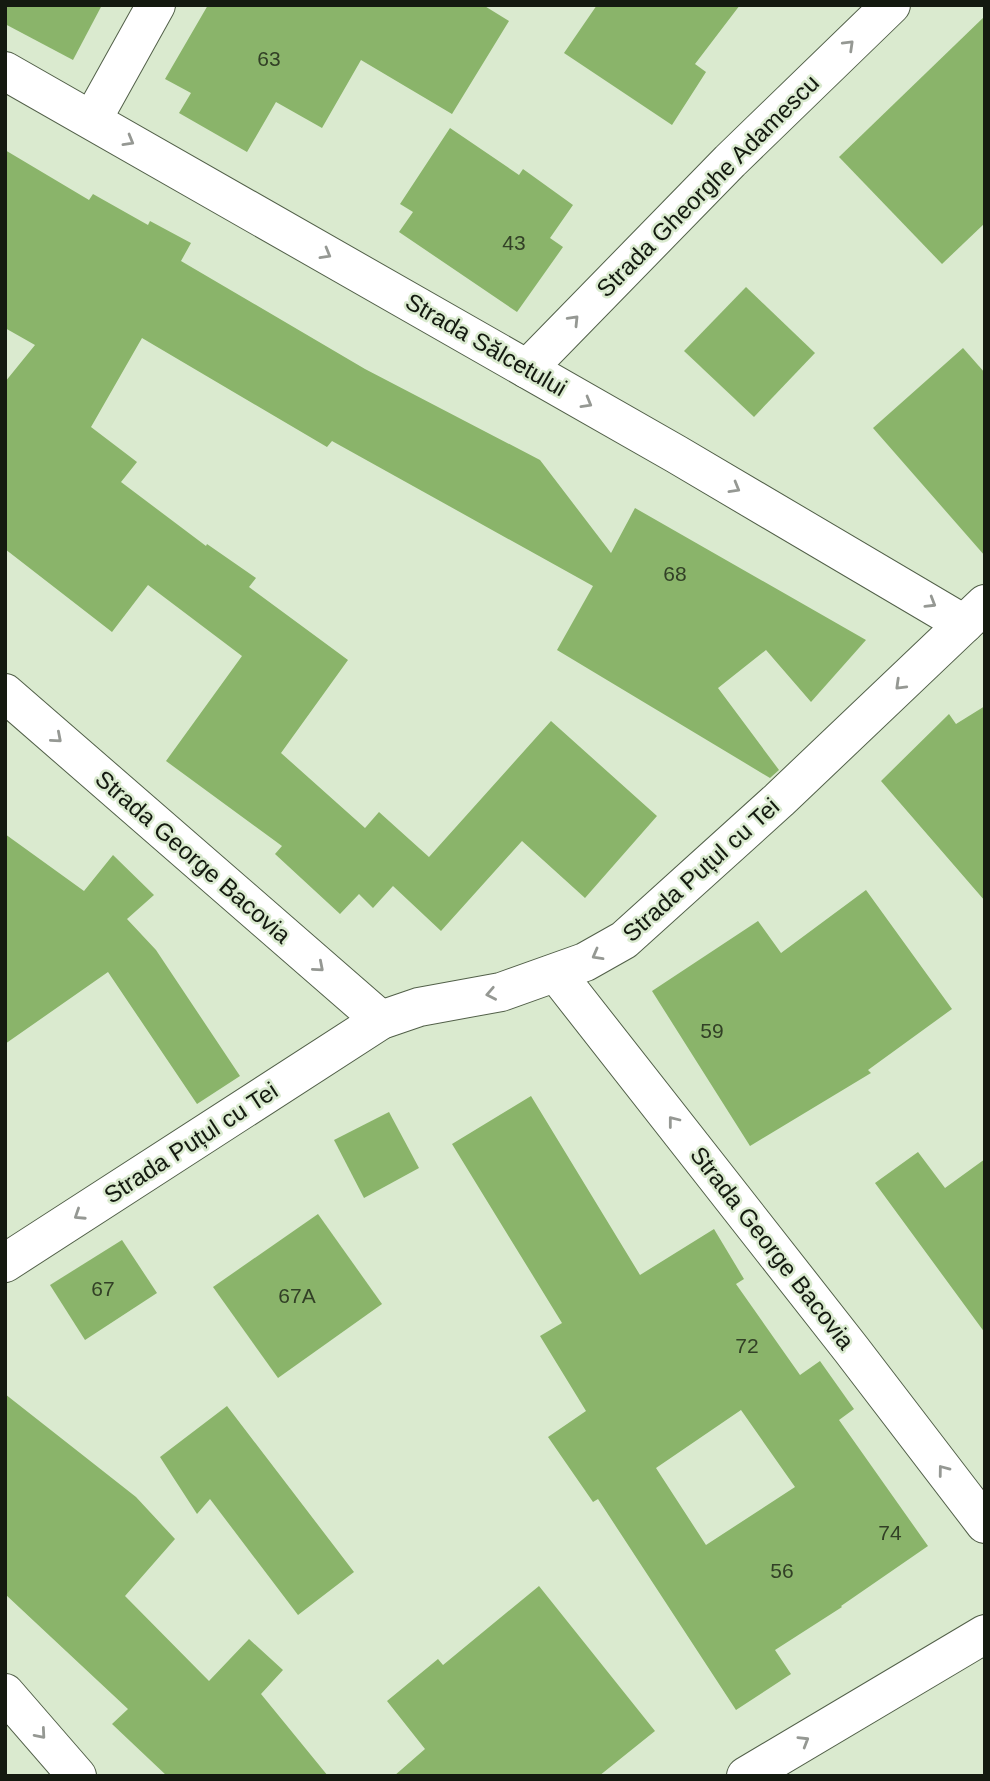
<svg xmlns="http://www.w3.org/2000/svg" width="990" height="1781" viewBox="0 0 990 1781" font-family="Helvetica,sans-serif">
  <rect width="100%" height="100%" fill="#daeacf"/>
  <g fill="#8ab46a" fill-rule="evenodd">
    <polygon points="5,5 102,5 73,60 5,24"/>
    <polygon points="208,5 483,5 509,21 452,114 361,60 322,128 276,102 247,152 179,113 191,93 165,79"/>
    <polygon points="597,5 740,5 695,64 706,72 672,125 564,53"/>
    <polygon points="985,16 985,223 942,264 839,157"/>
    <polygon points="450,128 519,175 523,169 573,205 550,238 563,247 517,312 399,232 413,212 400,204"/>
    <polygon points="5,150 89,200 93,194 148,225 150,221 191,243 181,261 365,369 540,460 611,553 635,508 866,640 811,702 766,650 718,688 779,770 770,778 557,650 593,586 332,441 327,447 142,338 91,427 137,462 121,482 206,546 207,544 256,578 249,587 348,660 281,753 365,828 379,812 429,857 551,721 657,816 585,898 522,841 441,931 393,886 373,908 359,894 340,914 275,854 282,846 166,761 242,656 148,585 112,632 5,549 5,382 35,345 5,328"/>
    <polygon points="746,287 815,353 754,417 684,351"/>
    <polygon points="963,348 985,373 985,556 873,428"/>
    <polygon points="985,706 985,901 881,781 949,714 956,724"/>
    <polygon points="5,834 84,891 113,855 154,895 127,919 156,950 240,1076 197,1104 108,972 5,1044"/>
    <polygon points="866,890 952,1009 868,1070 871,1073 750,1146 652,991 758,921 781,953"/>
    <path d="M531 1096 640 1275 714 1229 744 1279 736 1284 800 1375 820 1361 854 1409 839 1420 928 1546 841 1606 842 1607 775 1650 791 1674 736 1710 598 1499 593 1502 548 1437 586 1411 540 1336 562 1323 452 1144ZM741 1410 795 1487 706 1545 656 1468Z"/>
    <polygon points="389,1112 419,1168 364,1198 334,1140"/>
    <polygon points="918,1152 945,1188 985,1159 985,1333 875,1183"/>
    <polygon points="318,1214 382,1304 278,1378 213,1287"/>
    <polygon points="122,1240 157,1293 85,1340 50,1285"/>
    <polygon points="5,1394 136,1497 175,1539 125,1596 209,1681 249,1639 283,1670 261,1694 328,1776 167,1776 112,1724 128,1709 5,1594"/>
    <polygon points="227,1406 354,1572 298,1615 210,1499 197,1514 160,1457"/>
    <polygon points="539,1586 655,1731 599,1776 394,1776 425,1749 387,1701 438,1659 443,1665"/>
  </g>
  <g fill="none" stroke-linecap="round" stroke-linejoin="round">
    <defs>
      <g id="minor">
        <polyline points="5,71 676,454 964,624"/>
        <polyline points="92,120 156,5"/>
        <polyline points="527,369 730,161 891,5"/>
        <polyline points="5,693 381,1020"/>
        <polyline points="556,973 851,1349 985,1524"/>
        <polyline points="5,1263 381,1020 419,1007 501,992 585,962 624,940 779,800 985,604"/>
        <polyline points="5,1693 77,1776"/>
      </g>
      <polyline id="tertiary" points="746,1776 985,1634"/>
    </defs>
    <use href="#minor" stroke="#526049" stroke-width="40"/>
    <use href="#tertiary" stroke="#526049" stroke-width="40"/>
    <use href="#minor" stroke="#fff" stroke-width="38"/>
    <use href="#tertiary" stroke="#fff" stroke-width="38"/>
  </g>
  <defs><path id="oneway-chevron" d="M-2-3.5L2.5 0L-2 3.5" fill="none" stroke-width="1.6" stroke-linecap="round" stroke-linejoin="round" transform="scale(1.75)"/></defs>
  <g stroke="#959893">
    <use href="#oneway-chevron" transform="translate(849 45) rotate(-44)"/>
    <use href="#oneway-chevron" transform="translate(129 141) rotate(30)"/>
    <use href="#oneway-chevron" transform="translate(326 254) rotate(30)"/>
    <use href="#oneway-chevron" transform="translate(574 320) rotate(-46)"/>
    <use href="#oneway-chevron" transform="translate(587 403) rotate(30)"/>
    <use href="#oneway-chevron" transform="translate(735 488) rotate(30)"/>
    <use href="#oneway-chevron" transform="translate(931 603) rotate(31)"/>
    <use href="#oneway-chevron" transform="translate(900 685) rotate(136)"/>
    <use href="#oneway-chevron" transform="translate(57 738) rotate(41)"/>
    <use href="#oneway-chevron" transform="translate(597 955) rotate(151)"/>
    <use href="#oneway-chevron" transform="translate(319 967) rotate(41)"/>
    <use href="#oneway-chevron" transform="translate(491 994) rotate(169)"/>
    <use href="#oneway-chevron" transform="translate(673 1121) rotate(-128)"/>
    <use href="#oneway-chevron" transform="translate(79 1215) rotate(147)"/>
    <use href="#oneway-chevron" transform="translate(943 1470) rotate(-127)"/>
    <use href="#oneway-chevron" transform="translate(41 1734) rotate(49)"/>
    <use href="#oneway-chevron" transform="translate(804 1741) rotate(-31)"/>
  </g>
  <g text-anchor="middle" stroke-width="5" stroke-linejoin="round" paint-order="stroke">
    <g font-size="21" fill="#324026">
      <text x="269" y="66">63</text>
      <text x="514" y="250">43</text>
      <text x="675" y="581">68</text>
      <text x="712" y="1038">59</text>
      <text x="103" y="1296">67</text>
      <text x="297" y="1303">67A</text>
      <text x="747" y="1353">72</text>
      <text x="890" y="1540">74</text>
      <text x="782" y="1578">56</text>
    </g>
    <g font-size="24" fill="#141a10" stroke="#daeacf">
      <text transform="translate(708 186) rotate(-45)" y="8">Strada Gheorghe Adamescu</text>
      <text transform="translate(486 345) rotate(30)" y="8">Strada Sălcetului</text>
      <text transform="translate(193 857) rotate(41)" y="8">Strada George Bacovia</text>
      <text transform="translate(701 870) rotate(-42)" y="8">Strada Puțul cu Tei</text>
      <text transform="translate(191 1143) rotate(-33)" y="8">Strada Puțul cu Tei</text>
      <text transform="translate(772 1248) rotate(52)" y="8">Strada George Bacovia</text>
    </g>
  </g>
  <rect width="990" height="1781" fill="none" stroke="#141a10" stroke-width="14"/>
</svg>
